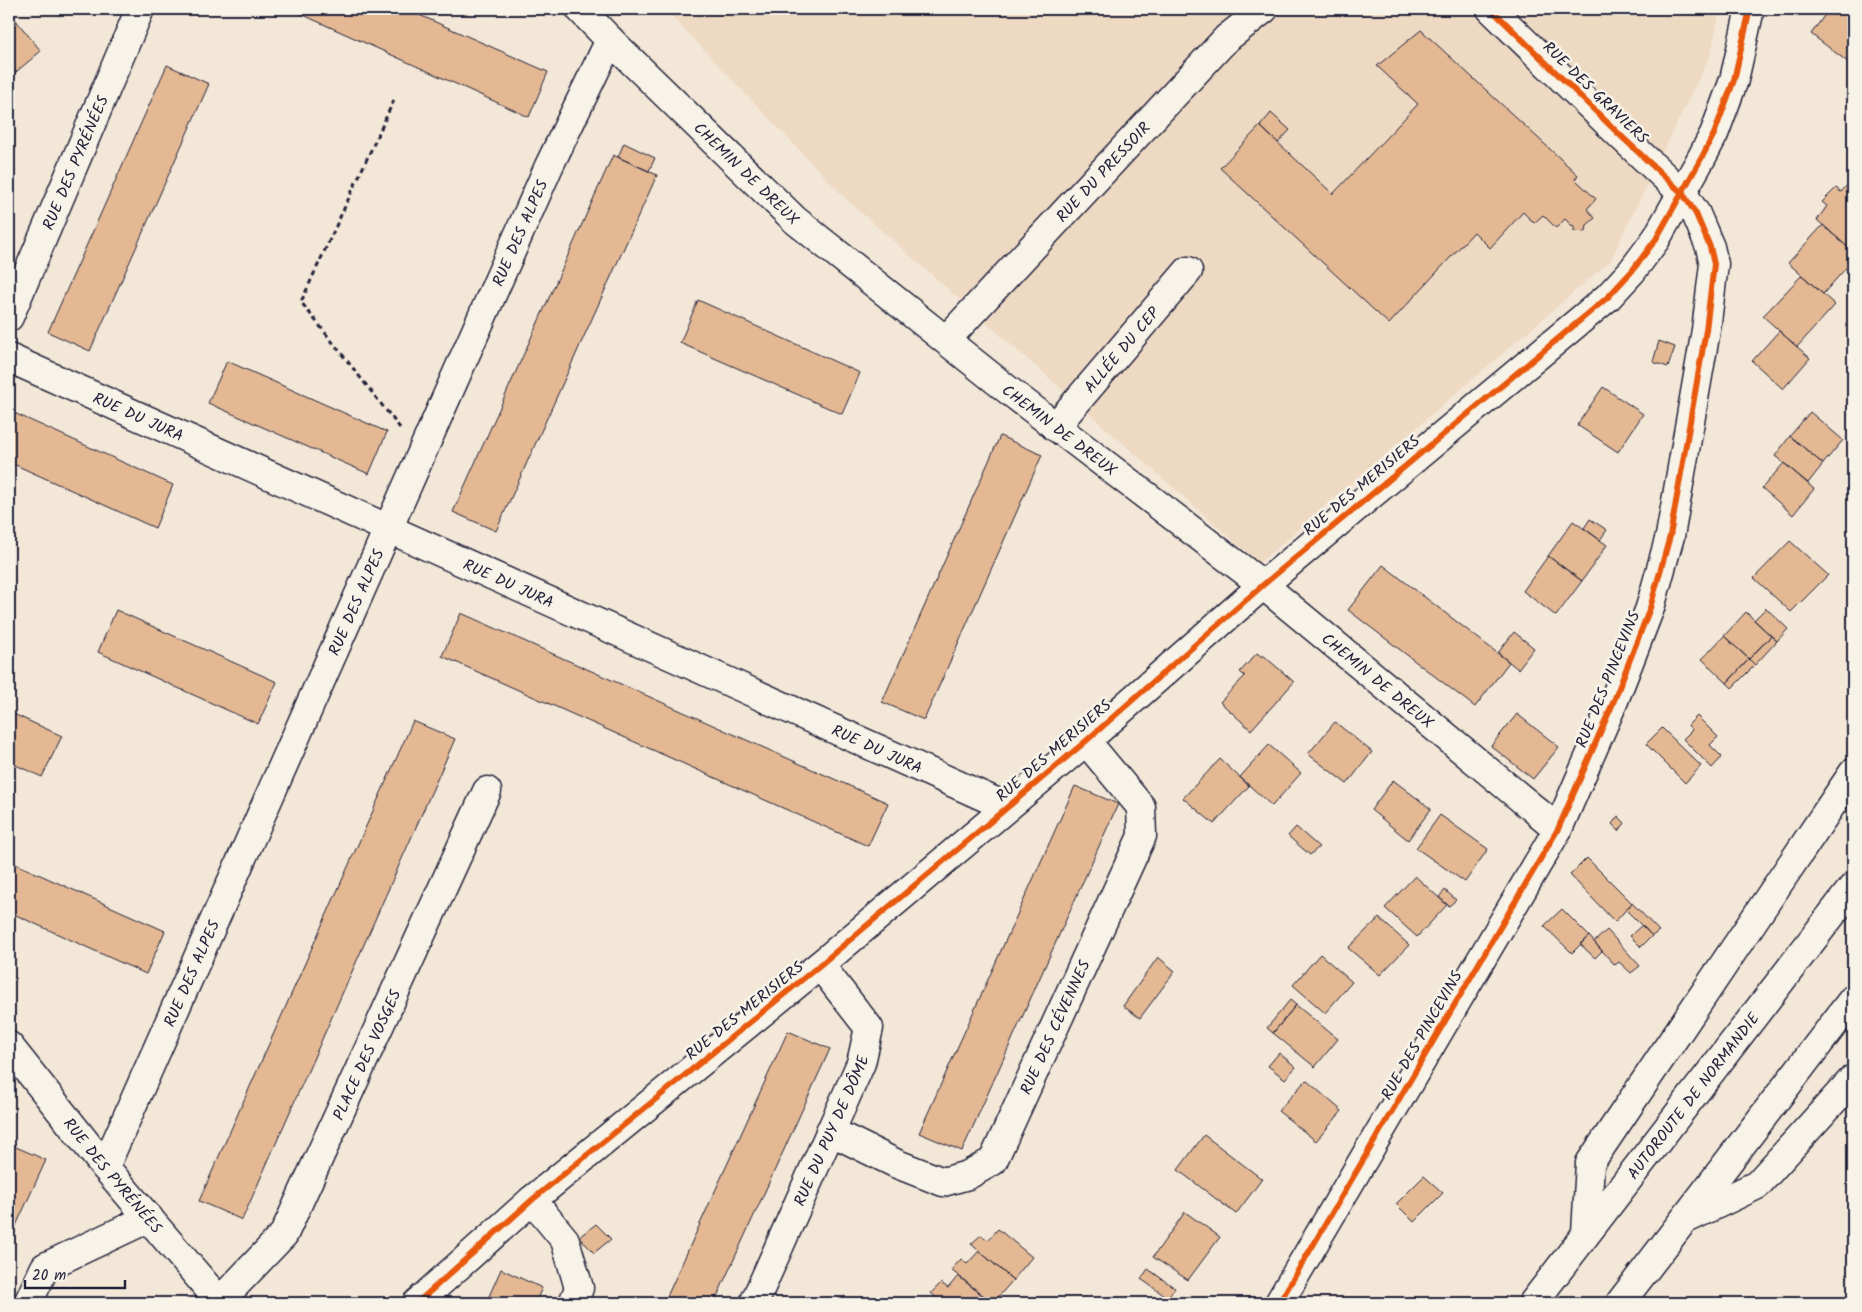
<svg xmlns="http://www.w3.org/2000/svg" width="1862" height="1312" viewBox="0 0 1862 1312" font-family="Kalam,sans-serif">
<style>
.built{fill:#eed9c3}
.building{fill:#e3b893;stroke:#22223b}
.lines{fill:none;stroke-linecap:round;stroke-linejoin:round}
.minor-casing{stroke:#22223b;stroke-width:31}
.highway-casing{stroke:#22223b;stroke-width:31}
.path{stroke:#22223b;stroke-width:3;stroke-dasharray:5 4;stroke-linecap:butt}
.minor{stroke:#f7f3e8;stroke-width:28}
.highway{stroke:#f7f3e8;stroke-width:28}
.cycleway-casing{stroke:#f7f3e8;stroke-width:9}
.cycleway{stroke:#e8590c;stroke-width:6}
.labels{text-anchor:middle;stroke-width:5;stroke-linejoin:round;paint-order:stroke}
.street-label{font-size:16px;fill:#22223b;stroke:#f7f3e8}
</style>
<rect width="100%" height="100%" fill="#f3e7d7"/>
<filter id="ink" filterUnits="userSpaceOnUse"><feTurbulence type="fractalNoise" baseFrequency=".02" numOctaves="2"/><feDisplacementMap in="SourceGraphic" scale="10" xChannelSelector="R" yChannelSelector="G"/><feConvolveMatrix kernelMatrix="1 2 1 2 8 2 1 2 1" color-interpolation-filters="sRGB"/></filter>
<g filter="url(#ink)">
<path class="built" d="M665,9H1720L1711,53L1610,261L1259,563L847,200Z"/>
<path class="building" d="M290,9H406L548,72L529,117Z
M1829,9H1845L1853,15V66L1811,34Z
M9,12L41,51L10,77L9,76Z
M1421,30L1578,175L1575,179L1596,199L1587,209L1595,218L1587,225L1586,232L1574,231V226L1571,225L1565,219L1556,228L1543,215L1534,223L1523,212L1490,248L1474,232L1389,324L1220,168L1260,126L1333,194L1418,104L1377,66Z
M167,65L209,84L90,351L48,332Z
M1271,113L1290,130L1278,143L1260,126Z
M624,143L655,158L649,171L618,157Z
M613,155L657,175L496,531L453,512Z
M1853,178V252L1817,220L1827,206L1822,202L1836,188L1841,192Z
M1823,225L1853,252V260L1823,294L1788,263Z
M1802,275L1835,305L1797,347L1763,316Z
M698,300L860,373L842,414L680,343Z
M1779,331L1810,358L1783,389L1752,361Z
M1659,341L1675,347L1668,367L1653,362Z
M227,361L387,432L369,474L208,403Z
M1603,387L1643,414L1618,452L1577,425Z
M12,412L173,485L155,528L9,462V420Z
M1810,412L1843,440L1823,464L1790,436Z
M1000,436L1042,455L924,720L882,702Z
M1790,436L1823,464L1808,483L1775,456Z
M1784,463L1814,489L1793,515L1762,488Z
M1590,519L1607,530L1600,540L1584,528Z
M1573,521L1607,545L1582,581L1548,556Z
M1790,541L1828,575L1791,612L1754,578Z
M1548,556L1582,581L1556,616L1523,591Z
M1383,565L1509,662L1475,707L1348,610Z
M1766,608L1788,629L1777,641L1754,620Z
M116,610L277,682L258,724L98,652Z
M1746,612L1771,636L1749,659L1724,636Z
M461,613L888,803L868,846L442,656Z
M1514,632L1534,648L1518,669L1498,653Z
M1724,636L1749,659L1727,683L1702,659Z
M1771,636L1777,641L1755,665L1749,659Z
M1257,653L1262,657L1263,655L1294,682L1251,730L1220,702L1245,676L1240,672Z
M1749,659L1755,665L1732,688L1727,683Z
M9,712L62,736L42,777L9,762Z
M1517,714L1559,747L1533,779L1491,746Z
M1697,716L1718,737L1710,745L1722,757L1712,768L1683,739L1692,730L1688,725Z
M413,721L455,739L242,1220L199,1201Z
M1335,722L1372,752L1347,784L1308,754Z
M1662,728L1701,766L1685,783L1646,744Z
M1269,745L1301,773L1272,806L1240,777Z
M1220,759L1249,786L1214,824L1183,798Z
M1393,780L1431,809L1408,840L1371,810Z
M1075,786L1118,804L962,1151L919,1133Z
M1440,815L1488,849L1465,882L1416,848Z
M1618,816L1625,823L1619,831L1612,824Z
M1296,827L1319,847L1310,855L1288,836Z
M1587,858L1632,903L1615,922L1570,875Z
M9,861L165,931L146,974L9,912Z
M1415,876L1447,905L1417,937L1385,908Z
M1445,890L1456,900L1449,906L1439,897Z
M1632,903L1659,931L1652,936L1626,910Z
M1562,909L1589,936L1572,953L1544,926Z
M1379,918L1409,945L1380,975L1348,948Z
M1642,925L1652,936L1641,947L1630,936Z
M1607,930L1640,966L1631,973L1619,962L1615,965L1594,942Z
M1589,936L1602,951L1595,958L1580,944Z
M1320,954L1352,982L1325,1013L1293,985Z
M1158,957L1175,971L1140,1018L1123,1006Z
M1290,1000L1296,1005L1273,1033L1267,1028Z
M1296,1005L1338,1039L1315,1067L1273,1033Z
M788,1031L830,1049L714,1303H664Z
M1279,1053L1296,1067L1285,1079L1268,1066Z
M1306,1080L1342,1111L1316,1141L1278,1111Z
M1204,1135L1262,1179L1236,1214L1178,1170Z
M9,1144L46,1160L9,1241Z
M1424,1176L1443,1193L1414,1222L1396,1204Z
M1185,1212L1220,1237L1188,1280L1153,1257Z
M596,1224L611,1239L594,1253L579,1237Z
M998,1229L1032,1257L1013,1280L971,1244L981,1235L988,1240Z
M979,1251L1013,1280L993,1303L951,1270L961,1259L967,1264Z
M501,1269L542,1288L535,1303H486Z
M1148,1269L1175,1288L1168,1298L1141,1279Z
M958,1276L992,1303H943L931,1293L941,1283L948,1288Z"/>
<g class="lines">
<defs>
<g id="minor">
<path id="s1" d="M580,9L610,40L795,220L1008,390L1263,585L1558,829"/>
<path id="s2" d="M9,317L140,9"/>
<path id="s3" d="M946,340L1227,38L1264,9"/>
<path id="s4" d="M9,358L1007,807"/>
<path id="s5" d="M1055,427L1188,271"/>
<path id="s6" d="M9,1046L105,1167L221,1303"/>
<path id="s7" d="M830,1131L897,1164L943,1182L968,1175L993,1161L1142,836L1141,807L1086,741"/>
<path id="s8" d="M105,1167L549,166L610,40"/>
<path d="M532,1200L565,1240L579,1288L573,1303"/>
<path id="s9" d="M220,1301L284,1234L487,791"/>
<path d="M28,1303L45,1267L149,1218"/>
<path d="M417,1303L532,1200L820,965L1086,741L1263,585L1608,297L1632,271L1656,239L1702,157L1714,134L1734,80L1750,9"/>
<path id="s10" d="M754,1303L861,1063L869,1028L820,965"/>
<path d="M1279,1303L1558,829L1613,703L1650,608L1670,536L1706,330L1714,264L1710,247L1696,214L1683,194L1621,136L1491,9"/>
</g>
<g id="highway">
<path d="M1686,1219L1757,1185L1853,1079"/>
<path d="M1586,1233L1590,1163L1853,773"/>
<path id="s11" d="M1533,1303L1853,887"/>
<path d="M1620,1303L1853,999"/>
</g>
</defs>
<use href="#minor" class="minor-casing"/>
<use href="#highway" class="highway-casing"/>
<path class="path" d="M394,100L301,302L400,428"/>
<use href="#minor" class="minor"/>
<use href="#highway" class="highway"/>
<defs>
<path id="cycleway" d="M417,1303L532,1200L820,965L1086,741L1263,585L1608,297L1632,271L1656,239L1702,157L1714,134L1734,80L1750,9
M1279,1303L1558,829L1613,703L1650,608L1670,536L1706,330L1714,264L1710,247L1696,214L1683,194L1621,136L1491,9"/>
</defs>
<use href="#cycleway" class="cycleway-casing"/>
<use href="#cycleway" class="cycleway"/>
</g>
</g>
<g class="labels">
<g class="street-label">
<text transform="translate(1596 92) rotate(44)" y="6">RUE DES GRAVIERS</text>
<text dy="6" stroke="none"><textPath href="#s2" startOffset="168">RUE DES PYRÉNÉES</textPath></text>
<text dy="6" stroke="none"><textPath href="#s3" startOffset="230">RUE DU PRESSOIR</textPath></text>
<text dy="6" stroke="none"><textPath href="#s1" startOffset="234">CHEMIN DE DREUX</textPath></text>
<text dy="6" stroke="none"><textPath href="#s8" startOffset="1022">RUE DES ALPES</textPath></text>
<text dy="6" stroke="none"><textPath href="#s5" startOffset="102">ALLÉE DU CEP</textPath></text>
<text dy="6" stroke="none"><textPath href="#s4" startOffset="142">RUE DU JURA</textPath></text>
<text dy="6" stroke="none"><textPath href="#s1" startOffset="639">CHEMIN DE DREUX</textPath></text>
<text transform="translate(1361 485) rotate(-40)" y="6">RUE DES MERISIERS</text>
<text dy="6" stroke="none"><textPath href="#s4" startOffset="548">RUE DU JURA</textPath></text>
<text dy="6" stroke="none"><textPath href="#s8" startOffset="618">RUE DES ALPES</textPath></text>
<text transform="translate(1607 679) rotate(-68)" y="6">RUE DES PINCEVINS</text>
<text dy="6" stroke="none"><textPath href="#s1" startOffset="1044">CHEMIN DE DREUX</textPath></text>
<text dy="6" stroke="none"><textPath href="#s4" startOffset="952">RUE DU JURA</textPath></text>
<text transform="translate(1053 750) rotate(-41)" y="6">RUE DES MERISIERS</text>
<text dy="6" stroke="none"><textPath href="#s8" startOffset="212">RUE DES ALPES</textPath></text>
<text transform="translate(744 1010) rotate(-39)" y="6">RUE DES MERISIERS</text>
<text dy="6" stroke="none"><textPath href="#s7" startOffset="326">RUE DES CÉVENNES</textPath></text>
<text transform="translate(1421 1035) rotate(-60)" y="6">RUE DES PINCEVINS</text>
<text dy="6" stroke="none"><textPath href="#s9" startOffset="290">PLACE DES VOSGES</textPath></text>
<text dy="6" stroke="none"><textPath href="#s11" startOffset="262">AUTOROUTE DE NORMANDIE</textPath></text>
<text dy="6" stroke="none"><textPath href="#s10" startOffset="189">RUE DU PUY DE DÔME</textPath></text>
<text dy="6" stroke="none"><textPath href="#s6" startOffset="166">RUE DES PYRÉNÉES</textPath></text>
</g>
</g>
<rect width="1862" height="1312" fill="none" stroke="#f7f3e8" stroke-width="30"/>
<rect x="15" y="15" width="1832" height="1282" fill="none" stroke="#22223b" stroke-width="2" filter="url(#ink)"/>
<path d="M25 1280v8h100v-8" fill="none" stroke="#22223b" stroke-width="2.5"/>
<text x="32" y="1280" font-size="15" fill="#22223b" stroke="#f7f3e8" stroke-width="4" paint-order="stroke">20 m</text>
</svg>
